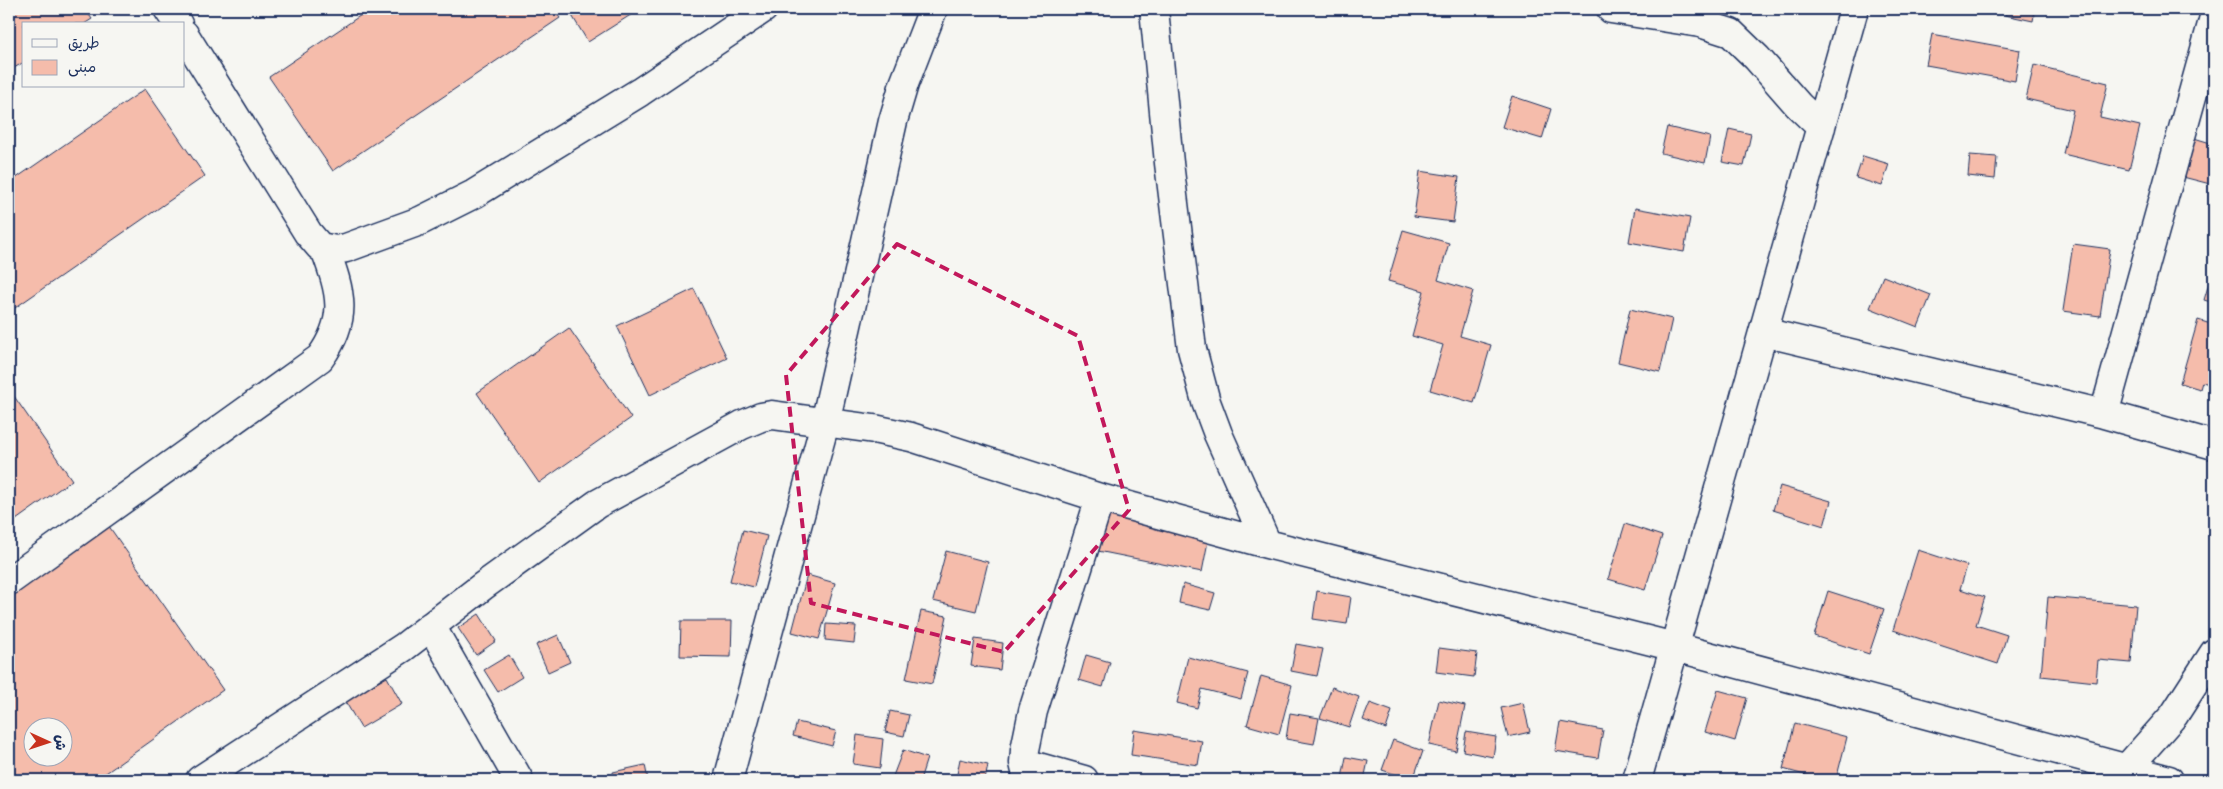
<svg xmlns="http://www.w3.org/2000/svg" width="2223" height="789" viewBox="0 0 2223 789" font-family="'Playpen Sans','Playpen Sans Arabic',sans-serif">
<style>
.building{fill:#f5bcab;stroke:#1b2f5e;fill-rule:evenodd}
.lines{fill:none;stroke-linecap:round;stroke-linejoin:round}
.minor-casing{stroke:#1b2f5e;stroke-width:31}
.minor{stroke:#f6f6f2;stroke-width:28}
.marked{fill:none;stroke:#c2185b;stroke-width:4;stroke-dasharray:10 6;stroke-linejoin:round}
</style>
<rect width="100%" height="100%" fill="#f6f6f2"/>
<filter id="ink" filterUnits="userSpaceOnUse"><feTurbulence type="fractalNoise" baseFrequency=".02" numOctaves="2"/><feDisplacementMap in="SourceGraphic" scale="10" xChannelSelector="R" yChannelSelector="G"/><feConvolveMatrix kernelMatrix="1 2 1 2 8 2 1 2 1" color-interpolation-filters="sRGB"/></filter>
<g filter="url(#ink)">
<path class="building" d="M9,9H85L92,19L84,24H24V62L9,71Z
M370,9H553L560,18L333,171L269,77Z
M568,9H640L588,42Z
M1978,9H2000L1999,14Z
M2006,9H2035L2033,21L2005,15Z
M1932,34L2020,50L2015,81L1926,65Z
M2034,65L2108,83L2100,117L2140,126L2129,170L2063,154L2073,110L2026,99Z
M145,89L205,176L9,312V183Z
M1512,96L1551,109L1542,139L1502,127Z
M1667,127L1710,137L1705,163L1661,153Z
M1729,129L1751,134L1744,166L1722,162Z
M2194,138L2214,144V185L2183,177Z
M1970,155L1997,157L1995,179L1968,176Z
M1863,156L1889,164L1882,186L1856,178Z
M1420,171L1459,177L1453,222L1414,217Z
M1635,208L1690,218L1684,252L1629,242Z
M1403,230L1449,243L1438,280L1473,291L1460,336L1491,345L1474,403L1430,390L1443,345L1412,336L1424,291L1388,281Z
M2073,244L2110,249L2100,316L2063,311Z
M1883,276L1931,295L1918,327L1870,308Z
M2209,283L2214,284V303L2204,300Z
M694,289L727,358L650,395L617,326Z
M1630,309L1672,319L1660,372L1618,362Z
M2198,320L2214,325V385L2202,382L2200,389L2180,383Z
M569,328L631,418L539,483L477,393Z
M9,389L72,480L9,525Z
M1780,486L1831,501L1824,526L1773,510Z
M1107,505L1211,526L1202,572L1098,551Z
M106,522L223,690L96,780H9V591ZM32,726H62V756H32Z
M1625,524L1662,536L1645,590L1608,579Z
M743,530L767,536L754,587L730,581Z
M1918,550L1967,566L1960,589L1985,597L1976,625L2007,635L1998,664L1893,630Z
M946,551L988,562L976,611L933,601Z
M807,575L835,583L819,639L792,632Z
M1183,584L1215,593L1210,610L1179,603Z
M1317,591L1351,597L1347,624L1313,619Z
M1828,591L1884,609L1869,654L1814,636Z
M2048,597L2136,605L2131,663L2098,660L2096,682L2041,676Z
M921,611L947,616L932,684L906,679Z
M479,614L496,641L476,655L458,628Z
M681,621H732L731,657L680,656Z
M826,624L856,626L854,643L825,640Z
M558,635L570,662L548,672L536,645Z
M975,639L1003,643L1000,670L971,666Z
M1296,644L1323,649L1317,676L1291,671Z
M1439,648L1477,653L1474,677L1436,672Z
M509,655L522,677L498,692L484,670Z
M1086,655L1110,662L1103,687L1079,680Z
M1188,657L1248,673L1241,699L1202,689L1197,708L1177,703Z
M1261,676L1292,685L1279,734L1247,725Z
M387,677L402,704L361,728L345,701Z
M1332,687L1359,697L1349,727L1320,718Z
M1718,690L1747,698L1735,741L1705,732Z
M1439,700L1465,706L1456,751L1429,745Z
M1370,703L1392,711L1386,729L1363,720Z
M1523,703L1530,732L1508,737L1501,708Z
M890,711L909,715L904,736L885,732Z
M1290,713L1319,718L1314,744L1286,739Z
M797,722L836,731L832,746L793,736Z
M1560,722L1603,730L1598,758L1555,751Z
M1795,723L1847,737L1836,780H1811L1812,777L1783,769Z
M1134,730L1202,741L1198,765L1131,755Z
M1466,732L1496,737L1493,757L1463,751Z
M857,735L883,739L880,768L853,764Z
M1393,740L1423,751L1413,780L1382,770Z
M903,750L927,758L920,780H905L893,776Z
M1346,757L1368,761L1364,780L1342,778Z
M960,759L988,765L985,780L957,774Z
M645,765L648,780H614L613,772Z
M1772,776L1793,780H1771Z
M1456,777V780H1423V779Z"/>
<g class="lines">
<defs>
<path id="minor" d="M168,9L178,24
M1154,9L1169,163L1192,349L1206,402L1218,434L1267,544
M1611,9L1700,23L1731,33L1757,58L1799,106L1821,127
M184,34L308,233L320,247L336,250L346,248L420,221L474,194L640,92L763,9
M1763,332L2104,414L2214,445
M2104,414L2214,17
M9,581L320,358C349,318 341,293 325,249
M431,626L519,780
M1024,763L1084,780
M2127,768L2174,715L2214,653
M200,780L404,647L483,586L597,504L742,425L761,417L772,415L874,429L911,437L1100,498L1267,544L1675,647L2169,780
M728,780L825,423L893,121L904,84L933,9
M1028,780L1024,763L1025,750L1033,711L1100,498
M1637,780L1854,9"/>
</defs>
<use href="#minor" class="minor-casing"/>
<use href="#minor" class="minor"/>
</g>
</g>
<path class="marked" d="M897,244L1078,336L1129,510L1004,652L811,603L786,375Z"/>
<rect width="2223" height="789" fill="none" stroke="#f6f6f2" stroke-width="30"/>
<rect x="15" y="15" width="2193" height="759" fill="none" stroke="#1b2f5e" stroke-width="2" filter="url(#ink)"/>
<rect x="22" y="22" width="162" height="65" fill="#f6f6f2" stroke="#9ea6b7"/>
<rect x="32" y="39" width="25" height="8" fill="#f6f6f2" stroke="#9ea6b7"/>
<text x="68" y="48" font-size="15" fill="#1b2f5e">طريق</text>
<rect x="32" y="60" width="25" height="15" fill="#f5bcab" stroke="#9ea6b7"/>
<text x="68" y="72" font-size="15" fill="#1b2f5e">مبنى</text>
<g transform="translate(48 742) rotate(93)"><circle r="24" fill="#f6f6f2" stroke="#9ea6b7"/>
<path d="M0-4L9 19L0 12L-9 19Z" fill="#c8321e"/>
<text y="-8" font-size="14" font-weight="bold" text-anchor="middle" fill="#1b2f5e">ش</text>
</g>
</svg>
